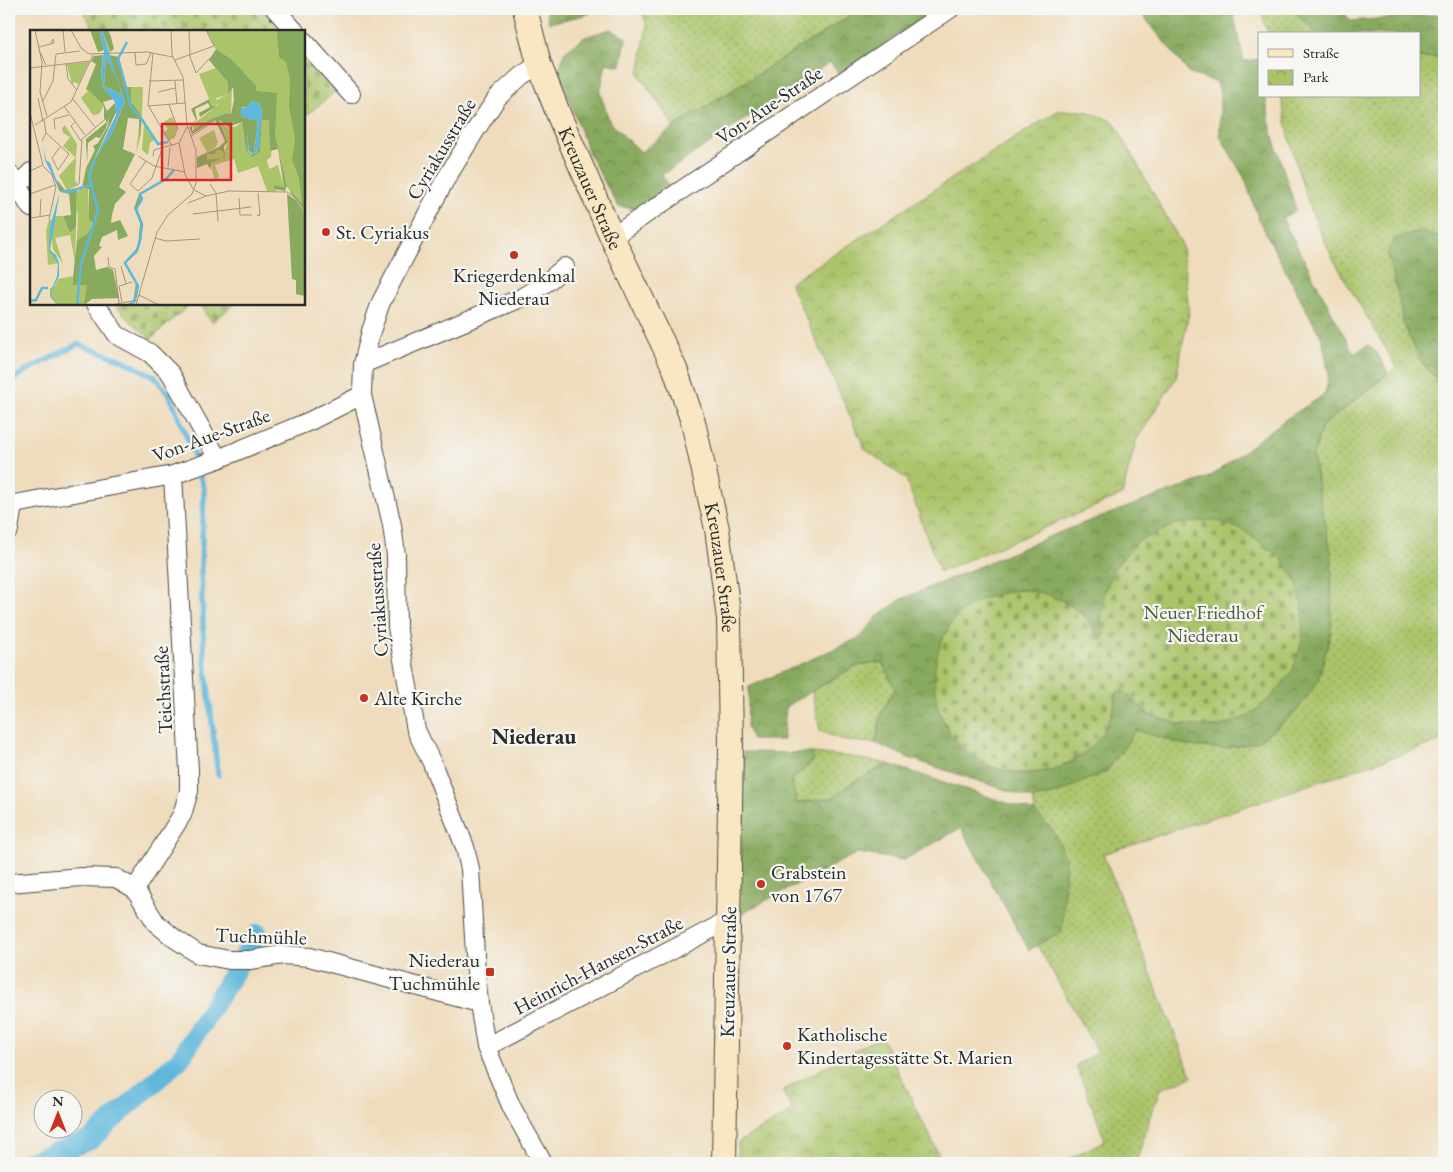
<svg xmlns="http://www.w3.org/2000/svg" width="1453" height="1172" viewBox="0 0 1453 1172" font-family="'EB Garamond',serif">
<style>
.grass{fill:url(#grass-dots);stroke:#6b784a}
.forest{fill:url(#forest-crowns);stroke:#5a6a44;fill-rule:evenodd}
.cemetery{fill:url(#cemetery-stones);stroke:#6b784a}
.park{fill:url(#park-crowns);stroke:#6b784a}
.lines{fill:none;stroke-linecap:round;stroke-linejoin:round}
.stream{stroke:#5eb7dc;stroke-width:5.5}
.canal{stroke:#5eb7dc;stroke-width:20}
.street-casing{stroke:#484641;stroke-width:20}
.secondary-casing{stroke:#484641;stroke-width:26}
.street{stroke:#fff;stroke-width:18}
.secondary{stroke:#f9e7c3;stroke-width:24}
.poi-dot{fill:#c8321e;stroke:#f6f6f2;stroke-width:2}
.labels{text-anchor:middle;stroke-width:4.5;stroke-linejoin:round;paint-order:stroke}
.street-label{font-size:20px;fill:#2b2b2b;stroke:#f6f6f2}
.poi-label{font-size:20px;fill:#2b2b2b;stroke:#f6f6f2;text-anchor:start}
.park-label{font-size:20px;fill:#51593e;stroke:#f6f6f2}
.quarter-label{font-size:22px;font-weight:bold;fill:#2b2b2b;stroke:#f6f6f2}
.inset-river{fill:none;stroke:#5eb7dc;stroke-width:2.5}
.inset-road{fill:none;stroke:#a19582;stroke-width:1}
.view{fill:#d62828;fill-opacity:0.15;stroke:#d62828;stroke-width:2.5}
.inset-edge{fill:none;stroke:#2b2b2b;stroke-width:2.5}
</style>
<defs>
<pattern id="grass-dots" width="8" height="8" patternUnits="userSpaceOnUse" patternTransform="scale(1.25)"><rect width="8" height="8" fill="#abc46a"/><path d="M2 2h.1M6 6h.1" fill="none" stroke="#8b9f57" stroke-width="1.8" stroke-linecap="round"/></pattern>
<pattern id="forest-crowns" width="20" height="18" patternUnits="userSpaceOnUse" patternTransform="scale(1.25)"><rect width="20" height="18" fill="#88aa5e"/><path d="M2 6a3 3 0 1 1 6 0M12 15a3 3 0 1 1 6 0" fill="none" stroke="#6f8b4e"/></pattern>
<pattern id="cemetery-stones" width="16" height="16" patternUnits="userSpaceOnUse" patternTransform="scale(1.25)"><rect width="16" height="16" fill="#abc46a"/><path d="M2 7V4a2 2 0 0 1 4 0v3zM10 15v-3a2 2 0 0 1 4 0v3z" fill="#8b9f57"/></pattern>
<pattern id="park-crowns" width="20" height="18" patternUnits="userSpaceOnUse" patternTransform="scale(1.25)"><rect width="20" height="18" fill="#abc46a"/><path d="M2 6a3 3 0 1 1 6 0M12 15a3 3 0 1 1 6 0" fill="none" stroke="#8b9f57"/></pattern>
</defs>
<rect width="100%" height="100%" fill="#f6f6f2"/>
<filter id="ink" filterUnits="userSpaceOnUse"><feTurbulence type="fractalNoise" baseFrequency=".02" numOctaves="2"/><feDisplacementMap in="SourceGraphic" scale="10" xChannelSelector="R" yChannelSelector="G"/><feConvolveMatrix kernelMatrix="1 2 1 2 8 2 1 2 1" color-interpolation-filters="sRGB"/></filter>
<filter id="wash" filterUnits="userSpaceOnUse"><feTurbulence type="fractalNoise" baseFrequency=".0096" numOctaves="4" result="noise"/><feDisplacementMap in="SourceGraphic" scale="20" xChannelSelector="R" yChannelSelector="G"/><feGaussianBlur stdDeviation="1.12" result="paint"/><feColorMatrix in="noise" values="0 0 0 0 0 0 0 0 0 0 0 0 0 0 0 0 0 1.4 0 .05"/><feComposite in="paint" operator="in"/></filter>
<g filter="url(#wash)">
<rect width="100%" height="100%" fill="#efdcbc"/>
<path class="grass" d="M641,9H861L674,127L639,74L647,25Z
M1260,9H1293L1317,34H1268Z
M1444,57V740L1103,854L1192,1077L1160,1089L1136,1162L1134,1163H1062L1105,1140L1076,1065L1098,1053L1037,945L1062,931L1053,830L1035,812L1033,799L1058,793L1107,771L1136,730L1189,746L1321,506L1313,456L1322,426L1396,368C1374,325 1346,286 1325,242C1303,196 1290,146 1281,96H1419V58Z
M882,662L895,689L881,713L876,743L845,741L820,731L812,691L856,666Z
M812,753L852,757L888,764L853,782L832,798L797,803L791,780L814,760Z"/>
<path class="forest" d="M546,9H590L589,14L549,23Z
M861,9H937L839,74L830,62L662,175L671,189L636,209L618,206L589,154L559,71L565,51L585,37L611,29L626,38L621,66L606,63L600,93L610,123L641,152L674,127Z
M1138,9H1232L1244,61L1259,59V96H1265L1272,133L1296,210L1282,218L1354,354L1368,345L1378,354L1388,373L1322,426L1313,456L1321,506L1332,556L1331,632L1318,681L1296,712L1257,742L1223,749L1189,746L1136,730L1107,771L1058,793L1033,799L909,758L876,743L881,713L895,689L882,662L856,666L786,706L783,740H752L747,726L749,687L861,637L879,615L902,599L1065,530L1210,477L1286,419L1325,394L1329,374L1322,339L1273,247L1258,218L1245,179L1220,136V93L1216,82L1190,74ZM1017,589C1061,597 1076,601 1101,641L1105,637L1101,616L1150,715L1123,690L1118,691L1112,715L1096,742L1073,762L1046,771L1021,774L989,767Z
M1293,9H1341L1351,21L1444,14V57L1419,58V34H1317Z
M1419,231L1440,237L1444,245V406L1436,378L1422,363L1403,323L1398,294L1387,253L1394,239Z
M743,752L812,753L814,760L791,780L797,803L832,798L853,782L888,764L1035,812L1053,830L1066,858L1062,931L1029,950L961,828L904,860L857,853L740,914Z"/>
<path class="cemetery" d="M82,9H262L282,31H95Z
M304,55L337,90L304,117Z
M115,304H190L151,339L126,317Z
M198,304H235L212,322Z
M1215,520L1243,530L1280,557L1295,578L1303,607L1302,640L1293,670L1273,695L1249,716L1218,727L1183,725L1150,715L1123,690L1118,691C1113,709 1108,729 1095,743C1057,784 990,783 955,739C930,710 928,661 948,629C950,625 953,620 956,616C973,602 986,597 1007,592C1033,585 1072,600 1089,622C1093,627 1097,635 1101,641L1104,637L1101,616L1103,599L1113,570L1137,542L1176,524Z"/>
<path class="park" d="M1057,111H1086L1114,122L1182,245L1189,312L1176,378L1136,441L1122,495L940,572L906,479L865,449L790,283Z
M881,1036L943,1163H737L738,1142L793,1111L782,1091Z"/>
<g class="lines">
<path class="stream" d="M9,383L24,372L78,344L122,360L154,376L170,396L193,452L204,489L201,567L204,653L218,775"/>
<path class="canal" d="M26,1163L90,1140L180,1059L258,934"/>
</g>
</g>
<g filter="url(#ink)">
<g class="lines">
<defs>
<path id="street" d="M275,9L295,31
M304,41L351,94
M539,64L521,76L497,98L477,128L444,182L381,302L371,331L363,364L362,395L392,525L396,555L397,627L416,730L432,763L465,847L470,869L476,972L479,1003L486,1047L512,1108L543,1163
M9,173L31,208
M9,195L31,172
M612,237L950,9
M96,304L117,335L150,353L171,374L218,459
M363,364L521,298L547,282L565,267
M9,505L173,475L218,459L310,421L362,395
M9,530L13,505
M9,883L81,877L116,878L135,889L156,923L174,938L198,954L229,960H250L283,955L309,957L479,1003
M135,889L182,815L189,791V771L173,475
M486,1047L729,920"/>
<g id="secondary">
<path id="s1" d="M525,9L539,64L560,118L612,237L675,369L693,422L717,529L729,619L731,745L724,1163"/>
</g>
</defs>
<use href="#street" class="street-casing"/>
<use href="#secondary" class="secondary-casing"/>
<use href="#street" class="street"/>
<use href="#secondary" class="secondary"/>
</g>
</g>
<g class="poi-dot">
<circle cx="326" cy="232" r="5"/>
<circle cx="514" cy="255" r="5"/>
<circle cx="364" cy="698" r="5"/>
<circle cx="761" cy="884" r="5"/>
<rect x="485" y="967" width="10" height="10" rx="2.5"/>
<circle cx="787" cy="1046" r="5"/>
</g>
<g class="labels">
<g class="street-label">
<text transform="translate(769 105) rotate(-34)" y="7">Von-Aue-Straße</text>
<text transform="translate(441 149) rotate(-59)" y="7">Cyriakusstraße</text>
<text dy="7" stroke="none"><textPath href="#s1" startOffset="191">Kreuzauer Straße</textPath></text>
<text transform="translate(211 435) rotate(-20)" y="7">Von-Aue-Straße</text>
<text dy="7" stroke="none"><textPath href="#s1" startOffset="595">Kreuzauer Straße</textPath></text>
<text transform="translate(377 600) rotate(-94)" y="7">Cyriakusstraße</text>
<text transform="translate(163 690) rotate(-93)" y="7">Teichstraße</text>
<text transform="translate(261 936) rotate(2)" y="7">Tuchmühle</text>
<text transform="translate(598 965) rotate(-28)" y="7">Heinrich-Hansen-Straße</text>
<text transform="translate(728 972) rotate(-89)" y="7">Kreuzauer Straße</text>
</g>
<g class="poi-label">
<text x="336" y="239">St. Cyriakus</text>
<text x="514" y="282" text-anchor="middle">Kriegerdenkmal<tspan x="514" dy="23">Niederau</tspan></text>
<text x="374" y="705">Alte Kirche</text>
<text x="771" y="879">Grabstein<tspan x="771" dy="23">von 1767</tspan></text>
<text x="480" y="967" text-anchor="end">Niederau<tspan x="480" dy="23">Tuchmühle</tspan></text>
<text x="797" y="1041">Katholische<tspan x="797" dy="23">Kindertagesstätte St. Marien</tspan></text>
</g>
<g class="park-label">
<text x="1203" y="619">Neuer Friedhof<tspan x="1203" dy="23">Niederau</tspan></text>
</g>
<g class="quarter-label">
<text x="534" y="744">Niederau</text>
</g>
</g>
<g transform="translate(30 30)">
<rect width="275" height="275" fill="#efdcbc"/>
<path d="M101,57H113L111,104L106,124L110,88L101,72ZM202,57L201,84L197,83L183,88L164,100L162,95L188,75L187,70L199,65ZM232,90H239L242,105L241,127L237,130L239,139L248,135L254,157L244,156L247,161H237L228,136L208,143L204,129L185,135L189,146L185,151L179,152L184,149L181,133L195,121L198,112L191,93L196,97H205L212,92L216,120L224,126L230,119ZM114,95L126,108L120,113L118,125L112,120ZM46,127L45,151L49,155L37,160L29,146ZM48,184H59V190L64,193L57,204L47,210ZM25,186H33L40,203L46,197L45,232L40,205L25,208L33,234L23,219L21,201ZM19,189L22,190L20,219L29,233L18,235L16,201Z" fill="#abc46a"/>
<path d="M60,0H69L74,20L68,22ZM72,0H78L81,7L84,19L80,22ZM177,0H275V181L260,162L261,157H256L255,161L244,159V155L254,157L248,119L240,121L239,90H232L230,122L222,127L216,120L212,92L198,97L189,90L198,112L194,116L195,127L181,133V140L177,134L167,138V127L189,117L195,111L185,90L162,104L159,97L162,96V101L183,88L197,83L201,84L204,70L203,57L198,65L188,69L198,64V53L179,30L186,19ZM222,71L229,73L232,82L227,122L221,125L217,119V104L219,121L224,123L228,91L211,86L212,77H217ZM73,25L71,46L74,59L84,69L73,72L77,81L85,73L86,82L64,130L82,103L95,72L79,25L89,27L97,57H101V72L112,87L109,106V89L98,88L93,119L105,124L89,157L96,162L85,174L82,185L81,193L90,190L98,206L88,210L87,200L72,207L69,216L72,217L64,226L66,240L77,237L83,240L89,268L62,269L54,275H40L47,210L57,204L64,193L59,190V159L52,158L56,138L65,120L63,116L68,113L78,96L79,88L76,98L70,108L66,107L58,113L57,134L56,109L77,92L74,88V76L56,59L66,34L61,31L64,26ZM76,27L87,48L92,65L74,56ZM179,69L182,76L188,75L170,87L169,83L180,77L178,73L165,79L167,90L158,95L166,90L161,79ZM26,149L35,160L47,158L46,197L40,203L33,186L41,185L39,164L29,161ZM109,164L113,168L107,179L113,194L111,211L107,223L95,233L109,256L107,268H104L106,252L94,233L108,217L110,193L104,178ZM257,164L266,170L275,184V266L266,264V250L262,249Z" fill="#88aa5e" fill-rule="evenodd"/>
<path d="M142,87L148,99L145,107L139,111L133,103L138,99L134,92ZM188,119L194,122L193,128L177,130V124H184Z" fill="#abc46a"/>
<path d="M176,0H247L249,27L256,32L260,49L259,77L265,108L262,130L269,148L272,174L257,157L245,106L247,63L226,61V56L202,30L187,20ZM59,32L49,54L44,52L42,55L37,34ZM35,95L47,114L46,127H45L33,116L40,107L33,103L32,98ZM184,100L188,112L185,118L177,122L169,108ZM43,246L42,255H57L54,275H27L20,267V258L25,256L28,249Z" fill="#abc46a"/>
<path d="M186,38L198,52V64L186,68L188,74L182,76L169,44ZM59,60L74,76L69,84L63,85L51,68ZM50,159H58L59,184H48L46,180L47,162Z" fill="#abc46a"/>
<path d="M69,0H72L95,72L82,103L64,131L86,85L85,72L74,59L71,46L74,20ZM76,27L87,48L92,65L74,56ZM222,71L229,73L232,82L229,119L223,125L217,119V104L219,121L224,123L228,91L211,86V78L217,77ZM14,117L16,130L20,133L30,160L20,220L26,225L29,233V246L21,263L28,275L20,264L27,246L28,234L19,220L20,197L30,161L15,130Z" fill="#5eb7dc" fill-rule="evenodd"/>
<path class="inset-river" d="M97,12L88,29L101,77L111,88M111,88L128,114L138,112M31,161L38,162L60,155M0,271L6,270L12,258H18M47,275L51,234L68,181L59,146L65,129M98,275L104,272L108,256L95,233L107,220L110,210L112,194L106,179L112,169L110,164L136,149L144,140"/>
<path class="inset-road" d="M5,0L12,32L10,62L17,86M33,0L35,22M41,0L51,18L59,24L117,22L143,27M159,0L160,27L166,43L180,28M9,17L24,13L23,9L21,13M9,20L16,35M105,23L106,35L116,34L121,23M123,23L118,75L142,116M145,30L184,16L176,0M36,33L38,49L47,60M0,38L60,31M119,51L153,50M145,51L147,74M128,62L145,58M8,68L13,91M43,69L65,97M13,71L23,51L26,24L50,21M139,75L148,99M34,76L55,105M118,76L155,73M0,83L13,135L0,141M45,92L41,96L51,111M5,95L41,72L63,25M157,97L149,113L155,144L163,159M25,99L24,89L39,85M16,103L39,124L28,140L22,128L30,117M161,106L196,84L203,87L210,83M12,111L16,103L14,90M108,126L124,136L155,142M123,126L124,120L149,113M116,131L100,154L108,161L122,148L132,119M13,136L22,145L26,157L19,189M138,137L140,117M49,154L52,109L78,87M180,154L186,163L188,191M164,160L176,166L199,161L257,162L267,169L275,183M228,163L230,185L227,186L230,184M0,164L25,155M209,168L210,185H222M158,173L176,166M0,184L1,188L20,185M163,184L221,177M10,186L11,169M125,208L136,211L170,209M78,227L79,237L85,239L89,273M91,236L96,254M109,265L129,275M92,272L89,256L102,252M82,275L107,270M106,275L127,202L138,185L162,164L166,153V120L157,95L153,47L142,25L141,0"/>
<path class="view" d="M132,94H201V150H132Z"/>
<rect width="275" height="275" class="inset-edge"/>
</g>
<rect width="1453" height="1172" fill="none" stroke="#f6f6f2" stroke-width="30"/>
<rect x="1258" y="32" width="162" height="65" fill="#f6f6f2" stroke="#a5a5a2"/>
<rect x="1268" y="49" width="25" height="8" fill="#f9e7c3" stroke="#a5a5a2"/>
<text x="1303" y="58" font-size="15" fill="#2b2b2b">Straße</text>
<rect x="1268" y="70" width="25" height="15" fill="url(#park-crowns)" stroke="#a5a5a2"/>
<text x="1303" y="82" font-size="15" fill="#2b2b2b">Park</text>
<g transform="translate(58 1114)"><circle r="24" fill="#f6f6f2" stroke="#a5a5a2"/>
<path d="M0-4L9 19L0 12L-9 19Z" fill="#c8321e"/>
<text y="-8" font-size="14" font-weight="bold" text-anchor="middle" fill="#2b2b2b">N</text>
</g>
</svg>
